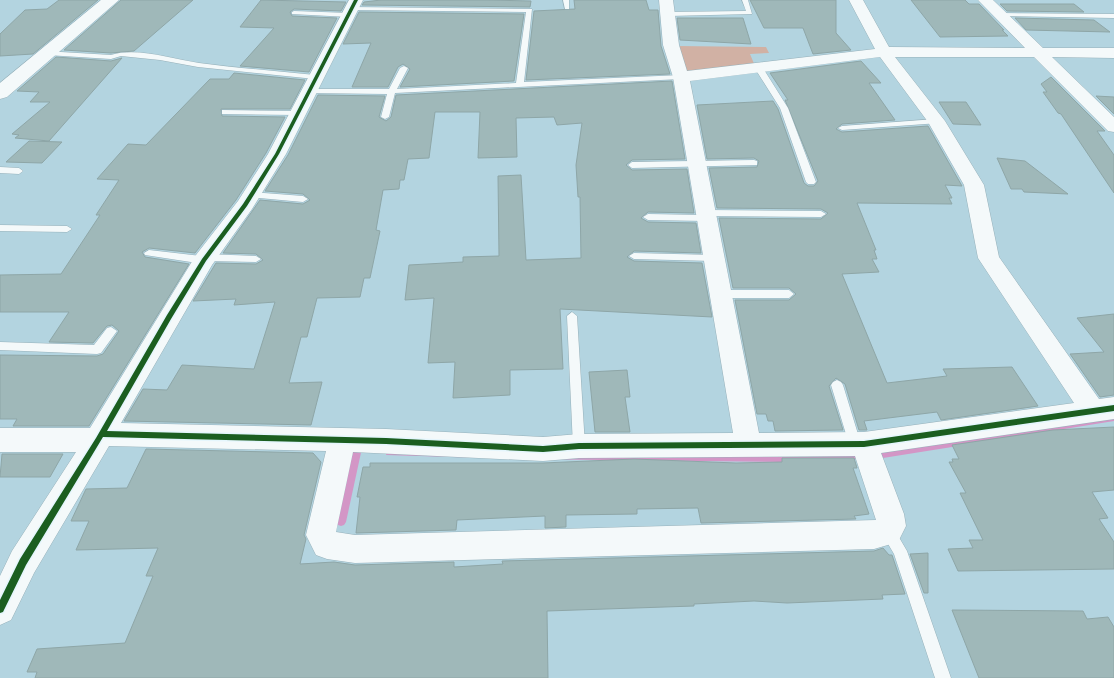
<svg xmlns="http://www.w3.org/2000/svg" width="1114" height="678" viewBox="0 0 1114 678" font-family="'Golos Text',sans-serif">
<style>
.green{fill:#d1b1a4}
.water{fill:#d396c6}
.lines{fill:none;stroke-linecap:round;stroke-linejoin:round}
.stream{fill:#d396c6;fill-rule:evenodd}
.building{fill:#9fb8b9;stroke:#8ea6a7}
.service-casing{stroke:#97b1ba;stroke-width:1}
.minor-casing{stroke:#97b1ba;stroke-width:1}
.secondary-casing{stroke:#97b1ba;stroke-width:1}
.service{fill:#f4f9fa;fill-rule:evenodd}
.minor{fill:#f4f9fa;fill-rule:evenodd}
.secondary{fill:#f4f9fa;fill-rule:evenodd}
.cycleway-casing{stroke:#e5f6fd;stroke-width:3}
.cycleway{fill:#1b5e20;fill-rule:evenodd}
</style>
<rect width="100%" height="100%" fill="#b3d4e0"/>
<path class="green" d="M676,46L766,47L769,53L750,54L755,66L684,74Z"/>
<path class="water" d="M1114,413V421L883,458L780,462L515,459L386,455L389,444L611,452Z"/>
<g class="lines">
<path class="stream" d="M358,444L361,445L362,448L346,522L344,525L341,526L338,525L336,522L354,448L355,445Z"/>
</g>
<path class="building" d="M59,0H98L33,54L0,56V34L25,10L47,9Z
M121,0H193L134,51L111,53L64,50Z
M261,0L346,2L341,11L294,9L290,12L292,16L337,18L309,72L240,66L274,28L240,27Z
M381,0H488L531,1L530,7L362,5L364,2Z
M574,0H646L649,10H658L661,46L670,74L526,80L534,11L575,9Z
M750,0H836V33L851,50L813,54L803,28H764Z
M911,0H965L969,4H979L1004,30H1002L1008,36L940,37Z
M1000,4H1074L1084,12L1007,11Z
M359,12L524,14L514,81L400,87L410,69L403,64L398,67L388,87H352L371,43L343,44Z
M677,18H743L751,44L680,40Z
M1015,18L1094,20L1110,32L1026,30Z
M56,57L111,61L122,58L49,141L15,138L19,135L12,134L50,102H30L39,92L17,91Z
M861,61L881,83H869L895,120L842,124L836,129L842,132L928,126L962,186L945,185L952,198H949L952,204L857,203L876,250H874L877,259H872L879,272L842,274L887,383L947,376L943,369L1012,367L1038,406L941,420L937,412L864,421L867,430H859L845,384L836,378L829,386L843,430L775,431L773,421H768L766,414H757L735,300H789L796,294L789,288H733L719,218L821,219L828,213L821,209L717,208L709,168L757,167L759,161L754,158L707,159L697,105L773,101L778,109L804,183L808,186H814L818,181L785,100H788L770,73Z
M234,73L305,80L290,109H221L222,116L285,117L266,153L236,200L195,253L149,248L142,252L145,257L189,264L89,426H13L17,419H0V355L97,356L103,354L119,331L112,325L107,326L93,343L49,342L69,312H0V275L61,274L100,215H96L119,180L97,179L128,144L146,145L210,79H229Z
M1051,77L1105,131H1097L1114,155V193L1061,114L1058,113L1043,92H1047L1041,84Z
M672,81L685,159L632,160L626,165L632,170L687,169L694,213L648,212L641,218L648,222L696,223L701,253L634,251L627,257L634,261L702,263L712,317L560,309L563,369L510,370V395L453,398L455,362L428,363L434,298L405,300L409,265L463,262V257L499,256L498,176L521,175L526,260L581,258L580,197H578L576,165L582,123L557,125L554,117L516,118L517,157L478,158L480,112H435L429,158L408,159L404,180H400L399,189L383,190L376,230L380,231L370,278H364L360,297L317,298L307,337H301L289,383L322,382L311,425L124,421L143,389L167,390L182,365L254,369L275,302L234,305L236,299L193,301L216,263L256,264L263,260L256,254L223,253L260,200L303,204L310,200L303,194L265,191L288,155L318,95L385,96L379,117L386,121L391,117L396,95Z
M1096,96L1114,97V114Z
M939,102H966L981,125L953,124Z
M29,141L62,142L42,163L6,162Z
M997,158L1025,161L1068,194L1024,192L1022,189H1011Z
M1114,314V395L1100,397L1070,354L1104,352L1077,318Z
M627,370L630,397H625L630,432H595L589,372Z
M1114,427V490L1092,492L1108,518L1099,519L1114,542V569L958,571L948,549L973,548L969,540H983L960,493H966L949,462H953L952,459H959L952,445L1053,430Z
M146,449L313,453L321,462L304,535L306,539L300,564L334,562L355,565L454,562V567L503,564L502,561L874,551L883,548L889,555H892L905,594L882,595L883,599L787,603L754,601L694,604V606L547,611L548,678H35L37,672H27L37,649L125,643L153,576H146L158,548L76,550L89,521H71L86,489L127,488Z
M2,454H63L50,477H0Z
M782,458H854L857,468H853L869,514L854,516L856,519L701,523L698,508L637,509V514L566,515V527L545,528V516L457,520L456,530L356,533L360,497H357L363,467H370V463H543L634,459L736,463L782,462Z
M928,553V593H924L910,554Z
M952,610L1083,611L1087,619L1108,617L1114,627V678H979Z"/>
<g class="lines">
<defs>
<path id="service" d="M563,0H569V9H565Z
M742,0H748L752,14L668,16L665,14L668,12L746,11Z
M350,7L532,9L524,82L681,75L685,77L681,79L395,93L389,117L385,119L381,117L387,94L308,93L304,91L308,89H389L400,68L404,66L408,68L397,89L516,83L526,12L352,10L350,9Z
M294,11L349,13L352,15L349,17L292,14V12Z
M1001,13L1114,14V18L999,16V14Z
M44,51L111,55C137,47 172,59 199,63C237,68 276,71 315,75L319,77L315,79L198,67L160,60L121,56L111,59L47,55L43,53Z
M755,65H761L788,108L816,182L814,184H808L806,182L780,108L754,67Z
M222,110L297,111L301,113L297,115L225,114H222Z
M936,119L940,121L939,123L842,130L838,128L842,126Z
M754,160L757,161V165L632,168L628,165L632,162Z
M0,167L19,168L23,171L19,174L0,173Z
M251,192L303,196L308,199L303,202L248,197V193Z
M706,210L821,211L826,214L821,217L710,216L709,220L706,221L648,220L643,217L648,214L702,215L703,211Z
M0,225L67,226L72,229L67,232L0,231Z
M149,250L201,256L206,254L256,256L261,259L256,262L209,261L204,264L145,255L144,253Z
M634,253L714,255L719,258L714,261L634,259L629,256Z
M720,290H789L794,294L789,298H720L715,294Z
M572,312L577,316L585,446L584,450L579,452L574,450L573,446L567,316Z
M111,327L117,331L101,353L97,354L0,350V342L94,345L107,328Z
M837,380L841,382L843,385L861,444L859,448L855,450L851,448L849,444L831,385L833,382Z
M888,525L893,527L907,551L951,678H935L894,554L881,532L883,527Z"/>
<path id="minor" d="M349,0H363L286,154L252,209L212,265L121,423L386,429L543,437L579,434L733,433L673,77L663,45L659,0H673L679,45L687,71L875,49L849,0H863L889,47L1025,48L978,0H993L1043,48H1114V58L1052,57L1114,117V132L1108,131L1034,57H895L945,121L984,185L999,257L1099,399L1114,397V419L881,453L904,514L906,526L898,542L874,549L355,563L327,559L316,555L306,535L326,451L109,446L34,573L11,620L0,625V576L12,551L76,452H0V428H90L196,255L238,201L268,154ZM880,57L928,122L964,185L978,258L1074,403L864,432L759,433L690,81ZM353,452L543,461L579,458L855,456L876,520L355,535L336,532Z"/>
<path id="secondary" d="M101,0H119L7,97L0,99V83Z"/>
</defs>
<use href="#service" class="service-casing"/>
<use href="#minor" class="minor-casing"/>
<use href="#secondary" class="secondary-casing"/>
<use href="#service" class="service"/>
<use href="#minor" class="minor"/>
<use href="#secondary" class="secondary"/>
<defs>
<path id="cycleway" d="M354,0H358L279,154L247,206L206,261L171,319L107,431L386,438L543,446L579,443L864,441L1114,405V411L864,447L579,449L543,452L386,444L103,437L26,565L3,612L0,613V600L20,559L96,438L167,315L202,259L243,204L275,154Z"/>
</defs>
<use href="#cycleway" class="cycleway-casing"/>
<use href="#cycleway" class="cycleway"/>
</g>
</svg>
